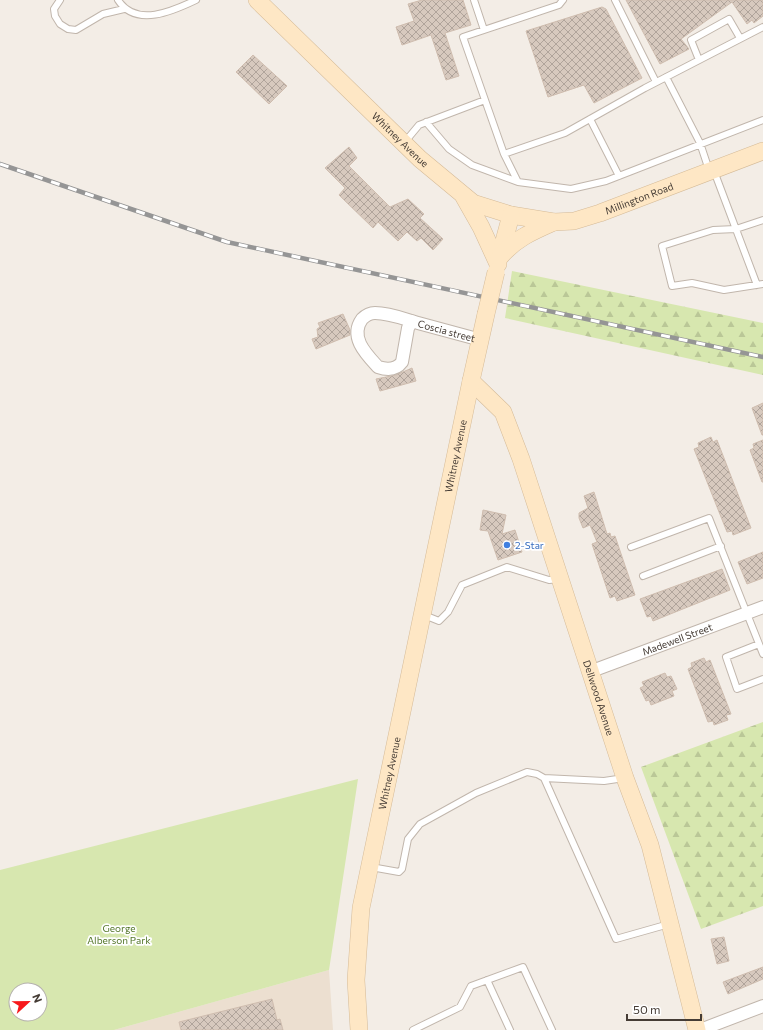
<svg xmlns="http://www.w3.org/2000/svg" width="763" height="1030" viewBox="0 0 763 1030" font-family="Commissioner,sans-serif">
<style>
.education{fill:#ecdfd0}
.forest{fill:url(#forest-firs)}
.green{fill:#d7e7af;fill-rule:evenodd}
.building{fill:url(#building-cross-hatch);stroke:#cfbdaf}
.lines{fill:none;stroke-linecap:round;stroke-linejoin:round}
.lane-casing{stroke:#c1b6ac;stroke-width:8}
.street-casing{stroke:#c1b6ac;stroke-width:14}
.secondary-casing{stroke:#d5bb98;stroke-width:18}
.lane{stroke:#fff;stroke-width:6}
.street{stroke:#fff;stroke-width:12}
.secondary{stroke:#fee7c5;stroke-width:17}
.rail-casing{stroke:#959595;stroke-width:4.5}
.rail{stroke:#fff;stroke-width:3;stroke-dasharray:9;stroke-linecap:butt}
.secondary-bridge-casing{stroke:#d5bb98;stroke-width:18;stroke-linecap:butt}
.secondary-bridge{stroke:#fee7c5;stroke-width:17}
.shop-dot{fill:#3f7fe0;stroke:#fff;stroke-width:1.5}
.labels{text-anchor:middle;stroke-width:3.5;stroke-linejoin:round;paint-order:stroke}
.street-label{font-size:10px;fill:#453c35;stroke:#fff}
.shop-label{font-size:10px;fill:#366cbe;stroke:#fff;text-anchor:start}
.park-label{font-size:10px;fill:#537629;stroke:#fff}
</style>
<defs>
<pattern id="forest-firs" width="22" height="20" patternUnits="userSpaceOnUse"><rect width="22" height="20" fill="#d7e7af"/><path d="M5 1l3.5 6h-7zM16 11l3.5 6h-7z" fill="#bac797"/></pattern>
<pattern id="building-cross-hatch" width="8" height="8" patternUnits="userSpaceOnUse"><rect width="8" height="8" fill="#d7c9be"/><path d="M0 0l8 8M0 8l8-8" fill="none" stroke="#b0a49b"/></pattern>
</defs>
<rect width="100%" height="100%" fill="#f3ede6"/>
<path class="education" d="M329,970L333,1030H114Z"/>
<path class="forest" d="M512,271L763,323V375L505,318Z
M763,722V906L701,929L641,767Z"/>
<path class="green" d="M358,779L329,970L114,1030H0V870ZM16,990H40V1014H16Z"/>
<path class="building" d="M422,0H463L471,25L445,33L459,76L446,80L431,35L402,45L396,27L414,21L408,4Z
M626,0H763V16L754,23L752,20L747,24L732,2L681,39L689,49L660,64Z
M602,7L606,9L642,78L594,103L584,85L548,97L526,31Z
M253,55L287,86L269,104L236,72Z
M349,147L357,158L349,166L390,207L408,199L424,214L420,218L443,239L433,250L421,238L417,241L407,232L398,241L378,222L373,228L339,195L345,188L325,168Z
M343,314L350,330V335L316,349L312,339L318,337L317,329L320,327L318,323Z
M412,368L416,381L380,391L376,379L396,375Z
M763,403V435H762L752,408Z
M711,437L713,442L717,440L751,528L733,535L732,531L727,532L694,449L699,447L698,443Z
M763,440V482H762L750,450L754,448L753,444Z
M594,492L607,534L610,533L611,537L615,536L635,595L617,601L615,596L610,598L592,544L597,542L590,525L583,528L579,518V513L588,508L584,496Z
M483,510L506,515L502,534L515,530L522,552L498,560L488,531L480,530Z
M763,552V578L747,584L738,562Z
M722,569L730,590L653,621L651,616L647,617L640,599Z
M704,658L706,662L710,660L731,714L726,715L728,720L714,725L713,721L708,722L688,669L692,667L691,663Z
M665,673L667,677L671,676L677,689L672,691L674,696L651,705L649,700L646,701L640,688L644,686L642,682Z
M724,937L729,961L717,964L711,939Z
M763,967V979L728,994L723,982Z
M272,999L277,1020L280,1019L283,1030H181L179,1022Z"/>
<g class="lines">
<defs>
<path id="lane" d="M60,0L54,9L55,16L60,24L68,29L76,30L103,14L124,9
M118,0C136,28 173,11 196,0
M474,0L484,30
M615,0L656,82
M699,60L691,40L729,19L740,38
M666,77L700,143L709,170
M485,100L463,37L559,5L563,0
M590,119L619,176
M426,122L449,149L472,165L518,182
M404,143L419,125L485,100L504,154L565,133L645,88L763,27
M504,154L518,182L571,189L606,181L763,120
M714,171L757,285
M763,220L736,229L713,230L662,246L672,286L692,283L724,290L763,284
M631,547L709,518L763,654
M643,576L721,546
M424,615L439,621L448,612L462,585L507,567L549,580L559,579
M759,644L726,657L737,689L763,679
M624,778L604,781L544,778L616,939L669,924
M371,867L399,872L402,869L408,839L420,824L476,793L527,772L537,774L544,778
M487,980L510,1030
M413,1030L460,1007L471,986L523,967L552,1030"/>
<g id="street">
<path id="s1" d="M412,321L408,328L402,362C396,370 387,370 378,367C366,354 349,337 362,319C365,316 370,313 375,313C390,313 404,319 418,323L481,340"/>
<path id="s2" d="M592,671L763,607"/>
<path d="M700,1030L763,1006"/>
</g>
<g id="secondary">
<path id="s3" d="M257,0L420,159L473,203L511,215L554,222L574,221L600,213L763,151"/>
<path d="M464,197L481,227L498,264"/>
<path d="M500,256L511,215"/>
<path d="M499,258C515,239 531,232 554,222"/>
<path id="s4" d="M471,381L503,412L521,459L625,778L650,845L697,1030"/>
<path id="s5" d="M359,1030L356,980L361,908L471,381L486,314"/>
</g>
</defs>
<use href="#lane" class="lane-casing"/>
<use href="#street" class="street-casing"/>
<use href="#secondary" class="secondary-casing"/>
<use href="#lane" class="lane"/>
<use href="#street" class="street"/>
<use href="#secondary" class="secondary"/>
<defs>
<path id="rail" d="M0,164L227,242L763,357"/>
</defs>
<use href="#rail" class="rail-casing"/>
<use href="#rail" class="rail"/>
<defs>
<path id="secondary-bridge" d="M486,314L496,272"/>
</defs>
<use href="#secondary-bridge" class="secondary-bridge-casing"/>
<use href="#secondary-bridge" class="secondary-bridge"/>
</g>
<circle class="shop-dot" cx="507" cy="545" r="4"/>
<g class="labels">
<g class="street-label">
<text dy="4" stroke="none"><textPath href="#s3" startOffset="200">Whitney Avenue</textPath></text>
<text dy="4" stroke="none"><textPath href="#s3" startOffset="469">Millington Road</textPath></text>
<text dy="4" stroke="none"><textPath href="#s1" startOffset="213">Coscia street</textPath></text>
<text dy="4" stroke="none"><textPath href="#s5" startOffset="584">Whitney Avenue</textPath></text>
<text dy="4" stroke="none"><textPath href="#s2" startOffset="91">Madewell Street</textPath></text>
<text dy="4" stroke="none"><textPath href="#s4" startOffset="346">Dellwood Avenue</textPath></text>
<text dy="4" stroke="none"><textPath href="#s5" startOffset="260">Whitney Avenue</textPath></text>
</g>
<g class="shop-label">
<text x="515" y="549">2-Star</text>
</g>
<g class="park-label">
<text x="119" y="932">George<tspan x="119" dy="12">Alberson Park</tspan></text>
</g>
</g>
<g transform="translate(28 1002) rotate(68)"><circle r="19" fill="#ffffff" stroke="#b5b1ae"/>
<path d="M0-3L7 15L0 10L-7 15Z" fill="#f7191c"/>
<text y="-6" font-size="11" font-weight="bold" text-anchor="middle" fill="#453c35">N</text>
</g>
<path d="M627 1014v6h74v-6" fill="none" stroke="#453c35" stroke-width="2"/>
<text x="633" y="1014" font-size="12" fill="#453c35" stroke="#ffffff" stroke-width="3" paint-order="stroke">50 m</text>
</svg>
